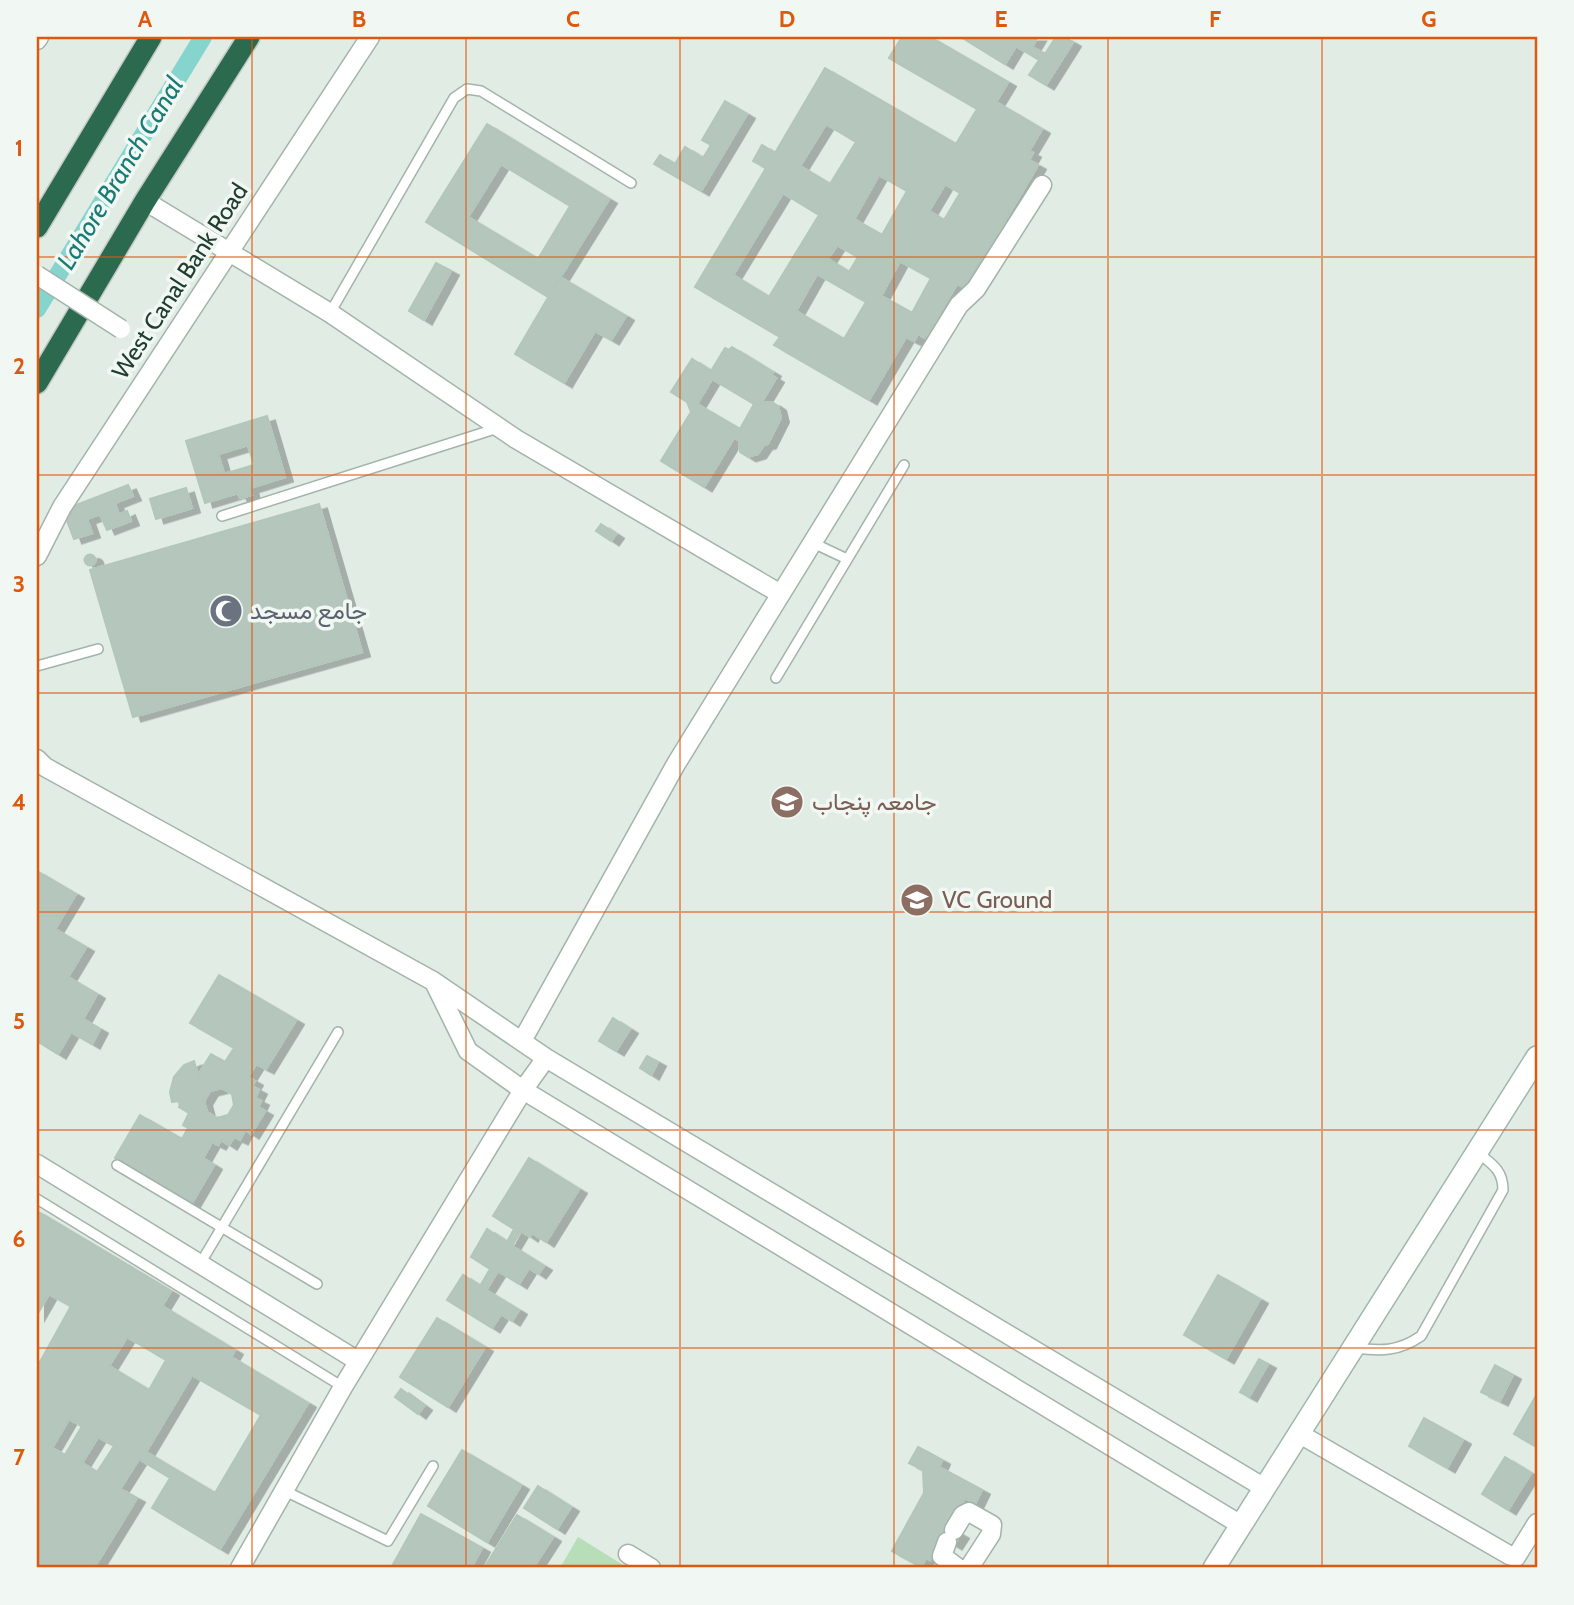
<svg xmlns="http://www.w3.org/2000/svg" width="1574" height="1605" viewBox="0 0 1574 1605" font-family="Cabin,Vazirmatn,sans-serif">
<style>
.green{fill:#b8deb9}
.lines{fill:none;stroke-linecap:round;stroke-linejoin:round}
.canal{stroke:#85d4ce;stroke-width:18}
.building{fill:#b5c7bc;stroke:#b2c6b9;stroke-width:2;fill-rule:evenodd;filter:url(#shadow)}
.lane-casing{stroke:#a3b4aa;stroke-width:12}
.street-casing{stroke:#a3b4aa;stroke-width:21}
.secondary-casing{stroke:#9eb8a9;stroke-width:24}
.highway-casing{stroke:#c1c9c4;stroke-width:24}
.lane{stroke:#fff;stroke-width:9}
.street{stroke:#fff;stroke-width:18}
.secondary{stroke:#fff;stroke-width:21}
.highway{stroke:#2b6a4f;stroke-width:21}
.street-bridge-casing{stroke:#a3b4aa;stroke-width:21;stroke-linecap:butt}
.street-bridge{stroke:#fff;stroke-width:18}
.grid{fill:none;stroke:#de580e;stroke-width:2;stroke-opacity:0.55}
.labels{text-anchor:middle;stroke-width:7;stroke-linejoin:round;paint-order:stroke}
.street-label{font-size:24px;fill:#203d2e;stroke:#f1f8f3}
.worship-label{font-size:24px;fill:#5b616d;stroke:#f1f8f3;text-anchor:start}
.education-label{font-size:24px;fill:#785e54;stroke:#f1f8f3;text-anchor:start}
.water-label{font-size:26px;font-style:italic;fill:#187b75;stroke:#f1f8f3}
.neatline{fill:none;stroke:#de580e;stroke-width:2.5}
.grid-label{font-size:23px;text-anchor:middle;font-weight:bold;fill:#de580e}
</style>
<defs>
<filter id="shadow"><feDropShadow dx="8" dy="4.5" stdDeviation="0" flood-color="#0004"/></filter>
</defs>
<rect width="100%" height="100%" fill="#e0ece4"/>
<path class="green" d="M578,1537L628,1568H560Z"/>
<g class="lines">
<path class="canal" d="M37,309L203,37"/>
</g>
<path class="building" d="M902,37H930L1008,82L996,102L1042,129L1029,151L1033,153L1029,160L1038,165L965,288L957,284L925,338L918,334L914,341L906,337L869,400L774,345L780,337L695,287L766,168L753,161L762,145L775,153L825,68L956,144L977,109L889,58ZM826,124L856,142L830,184L800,166ZM879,175L907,191L882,235L854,219ZM945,184L960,193L944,220L929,211ZM783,193L819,215L769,297L733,275ZM837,245L858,257L849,272L828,259ZM900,261L931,278L912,313L881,296ZM817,274L866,302L844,339L796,311Z
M961,37H1038L1032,47L1045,54L1056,37H1064L1073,42L1046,85L1029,75L1039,60L1016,46L1005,64Z
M725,101L747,114L701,191L654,164L660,155L675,164L685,147L703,158L711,145L702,140Z
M487,124L609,199L548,297L426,222ZM501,164L570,206L538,259L468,217Z
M436,263L451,271L424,320L409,311Z
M560,277L626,316L611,340L595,331L564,383L515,354Z
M732,347L773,372L771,375L776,378L761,403L772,402L778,406L781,418L768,444L764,445L758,454L748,457L740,452L739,440L734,438L704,487L661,461L691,412L687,402L671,392L692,359L711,371L725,348L729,350ZM712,379L754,404L740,429L697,404Z
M267,416L285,477L250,488L252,495L240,498L238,493L205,503L186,441ZM248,445L254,465L224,474L218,454Z
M128,485L133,496L115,503L119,515L127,511L131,521L107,530L100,514L87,519L92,533L74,539L63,510Z
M186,488L192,508L156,519L150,499Z
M319,504L362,652L133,717L90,570Z
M601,524L616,534L611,541L596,531Z
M84.5 560a5.5 5.5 0 1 1 11 0a5.5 5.5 0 1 1-11 0Z
M37,871L76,894L55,929L86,947L68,977L97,994L83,1019L100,1029L92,1044L71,1032L58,1054L37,1041Z
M219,975L296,1020L266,1069L256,1064L248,1077L255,1081L252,1086L259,1090L255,1098L261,1101L258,1107L265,1111L251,1134L245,1130L240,1140L234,1137L229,1145L221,1140L218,1145L212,1142L203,1158L214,1165L192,1203L115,1158L140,1115L182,1139L188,1128L183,1125L189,1113L179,1107L182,1101L172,1102L170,1092L174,1077L184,1065L194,1061L198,1075L211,1054L225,1062L234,1048L190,1023ZM222,1088L232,1094L234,1105L228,1115L217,1118L207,1112L204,1101L210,1091Z
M613,1018L630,1029L616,1051L599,1041Z
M647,1056L658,1062L651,1075L640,1068Z
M529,1158L579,1189L546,1242L532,1233L530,1237L521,1231L512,1246L544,1266L538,1274L529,1268L519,1284L498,1271L486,1290L519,1310L512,1321L501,1314L492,1328L447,1300L463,1275L480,1286L490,1269L471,1257L487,1229L507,1242L514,1229L493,1216Z
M37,1211L171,1291L162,1306L235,1350L231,1357L308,1403L220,1549L152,1508L170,1478L139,1459L120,1489L137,1498L94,1568H37V1500L40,1494L37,1492V1361L40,1362L71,1306L49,1294L37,1315ZM127,1337L166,1360L149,1390L109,1366ZM192,1375L261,1415L215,1493L146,1452ZM69,1419L82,1426L65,1455L52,1448ZM98,1437L114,1446L97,1472L82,1463Z
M1218,1275L1260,1299L1226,1359L1184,1335Z
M437,1318L485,1347L448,1407L400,1377Z
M1259,1359L1268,1364L1249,1397L1240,1392Z
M1495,1365L1513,1375L1500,1401L1481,1392Z
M401,1389L424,1406L418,1414L395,1397Z
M1537,1394V1447L1514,1434Z
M1424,1418L1463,1440L1447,1468L1409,1446Z
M918,1447L942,1460L939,1467L982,1490L975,1504L965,1498L949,1527L961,1534L954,1545L942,1538L930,1560L926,1558L921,1567L892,1551L924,1493L923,1470L909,1463Z
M462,1450L521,1485L487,1542L428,1506Z
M1505,1457L1531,1473L1508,1510L1482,1494Z
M538,1486L571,1507L557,1529L524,1508Z
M421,1514L482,1548L471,1568H391Z
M517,1515L553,1537L533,1568H484Z"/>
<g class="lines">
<defs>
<path id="lane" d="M330,313L454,98L467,89L481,91L631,183
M222,516L498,428
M811,542L847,559
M37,666L98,649
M776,678L904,465
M117,1165L317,1284
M37,1199L343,1387
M200,1264L338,1032
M1354,1348C1381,1351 1398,1352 1421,1336L1503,1190C1503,1170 1492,1164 1477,1152
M285,1491L388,1541L433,1466"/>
<path id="street" d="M37,40L39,37
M145,201L330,313L516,439L779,593
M37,556L62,507L370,37
M37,759L45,767L433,981L546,1058L1263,1487
M435,984L468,1051L523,1090L1241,1525
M522,1041L676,764L959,305L976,289L1042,185
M37,1164L358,1361
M1298,1433L1509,1555L1516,1557L1537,1523
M954,1530L963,1515L969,1512L992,1525L991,1534L969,1568
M947,1542L942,1556L958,1568
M628,1554L651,1568
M240,1568L343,1387L523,1090L546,1058"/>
<path id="secondary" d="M1214,1568L1537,1057"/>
<path id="highway" d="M37,227L151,37
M37,383L145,201L249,37"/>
</defs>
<use href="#lane" class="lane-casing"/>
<use href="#street" class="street-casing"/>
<use href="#secondary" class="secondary-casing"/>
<use href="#highway" class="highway-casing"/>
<use href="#lane" class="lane"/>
<use href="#street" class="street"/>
<use href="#secondary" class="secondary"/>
<use href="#highway" class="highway"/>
<defs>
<path id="street-bridge" d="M37,275L121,329"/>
</defs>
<use href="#street-bridge" class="street-bridge-casing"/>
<use href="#street-bridge" class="street-bridge"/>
</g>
<path class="grid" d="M252,37V1568M466,37V1568M680,37V1568M894,37V1568M1108,37V1568M1322,37V1568M37,257H1537M37,475H1537M37,693H1537M37,912H1537M37,1130H1537M37,1348H1537"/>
<defs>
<symbol id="mosque-disc" viewBox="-11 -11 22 22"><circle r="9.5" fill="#6b7280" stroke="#f1f8f3"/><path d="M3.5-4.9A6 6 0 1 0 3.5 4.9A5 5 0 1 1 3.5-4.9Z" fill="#fff"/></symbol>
<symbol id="university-disc" viewBox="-11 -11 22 22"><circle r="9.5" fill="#8d6e63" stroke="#f1f8f3"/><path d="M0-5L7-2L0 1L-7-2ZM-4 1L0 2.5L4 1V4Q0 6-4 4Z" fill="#fff"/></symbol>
</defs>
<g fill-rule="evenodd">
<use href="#mosque-disc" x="207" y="592" width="38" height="38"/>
<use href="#university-disc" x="768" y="783" width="38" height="38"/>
<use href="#university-disc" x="898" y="881" width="38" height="38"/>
</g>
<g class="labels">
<g class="street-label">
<text transform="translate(180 281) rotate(-57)" y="8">West Canal Bank Road</text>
</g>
<g class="worship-label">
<text x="250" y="619">جامع مسجد</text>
</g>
<g class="education-label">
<text x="812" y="810">جامعہ پنجاب</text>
<text x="942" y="908">VC Ground</text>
</g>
<g class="water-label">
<text transform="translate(120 173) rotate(-59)" y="9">Lahore Branch Canal</text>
</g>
</g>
<rect width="1574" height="1605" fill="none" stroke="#f1f8f3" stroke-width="77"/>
<rect x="38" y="38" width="1498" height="1528" class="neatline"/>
<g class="grid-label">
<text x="145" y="27">A</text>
<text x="359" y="27">B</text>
<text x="573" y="27">C</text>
<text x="787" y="27">D</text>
<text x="1001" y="27">E</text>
<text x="1215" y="27">F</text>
<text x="1429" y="27">G</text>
<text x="19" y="156">1</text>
<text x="19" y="374">2</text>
<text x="19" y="592">3</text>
<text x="19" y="810">4</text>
<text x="19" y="1029">5</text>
<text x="19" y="1247">6</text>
<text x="19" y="1465">7</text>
</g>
</svg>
